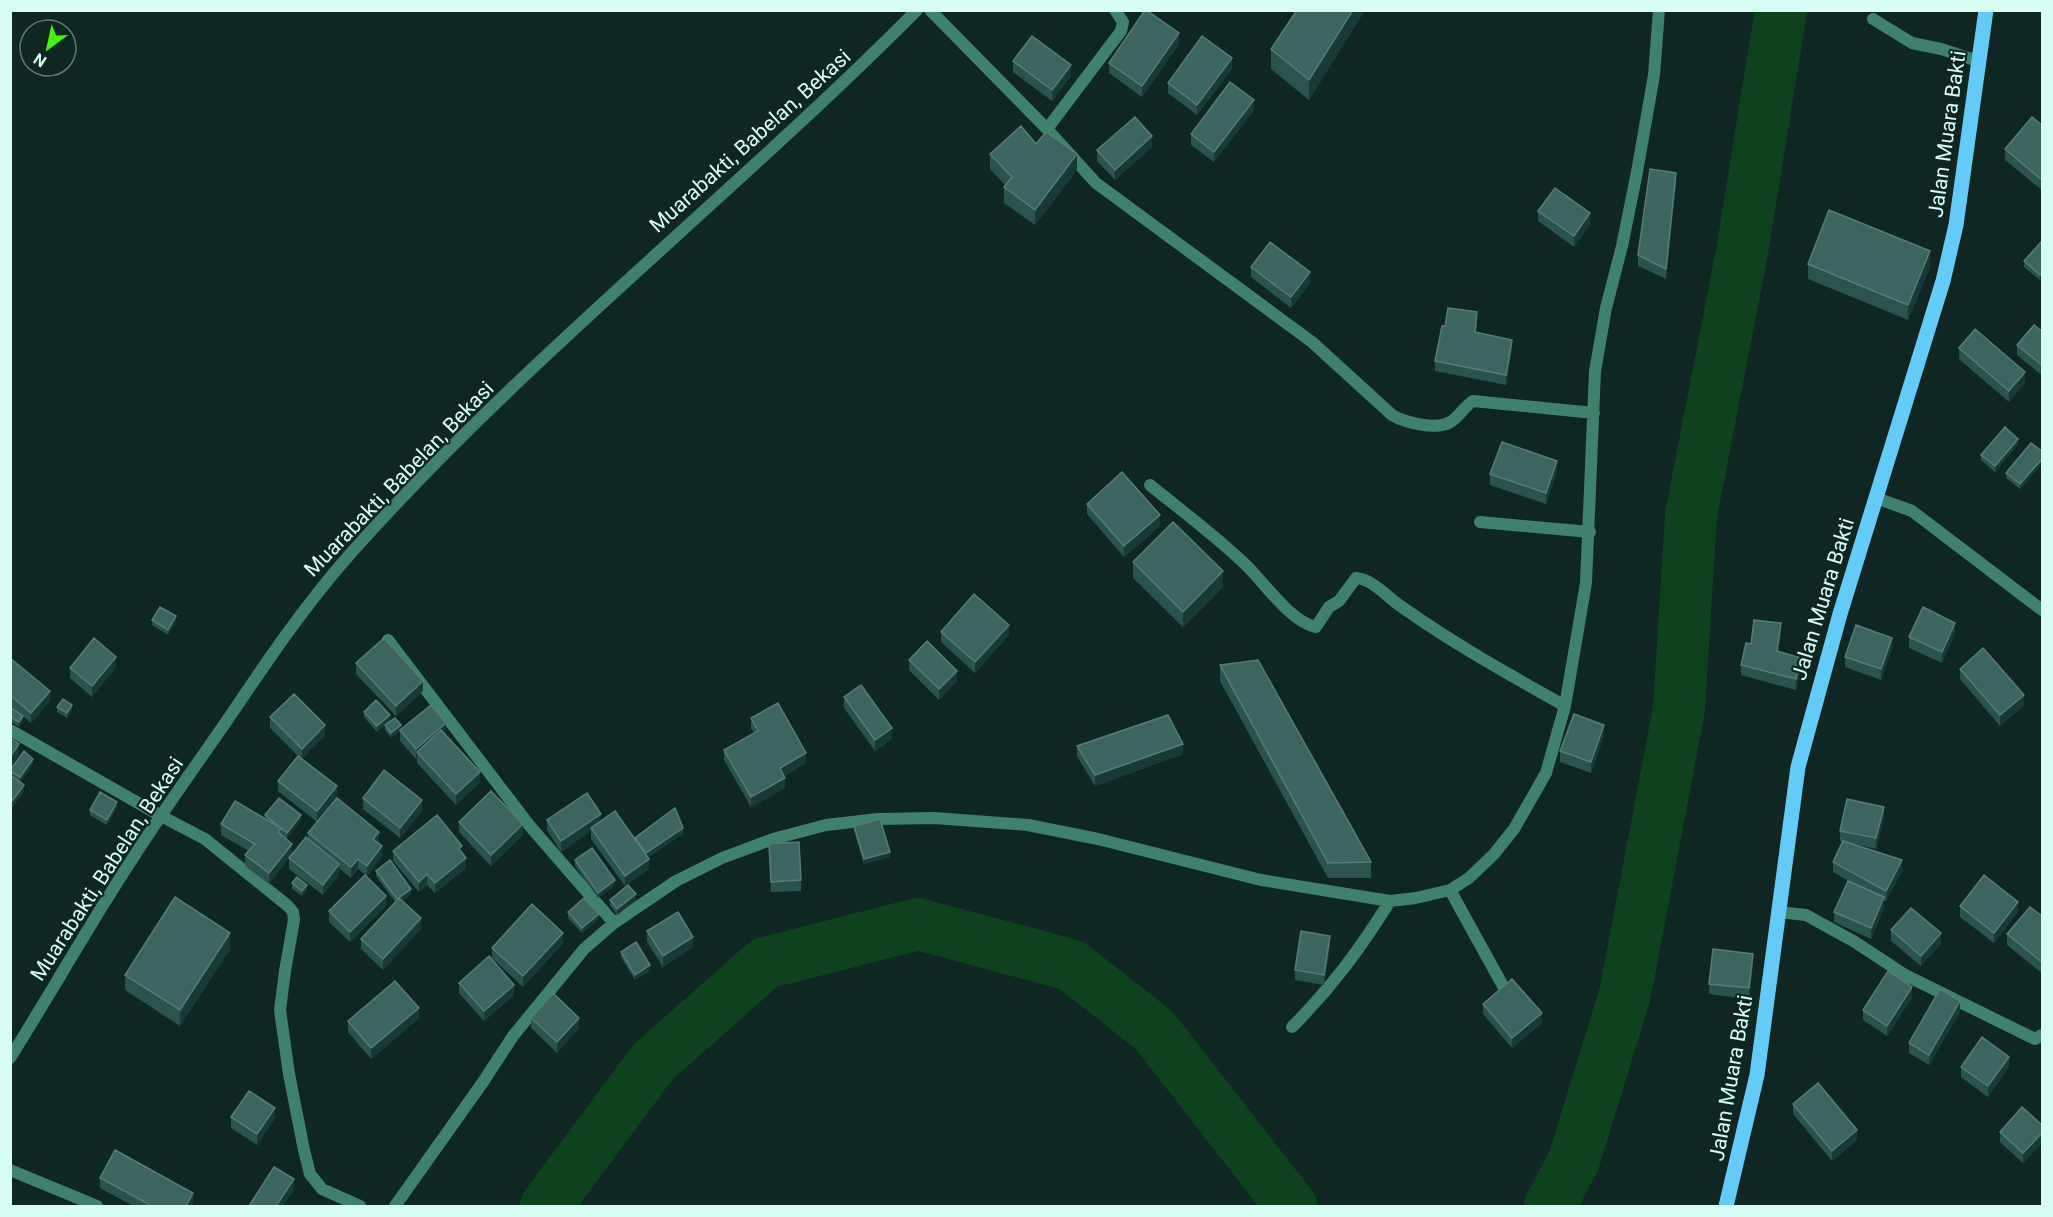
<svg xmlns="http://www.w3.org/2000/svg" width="2053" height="1217" viewBox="0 0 2053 1217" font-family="Roboto,sans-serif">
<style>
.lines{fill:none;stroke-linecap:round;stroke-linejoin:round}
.river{stroke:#0d421d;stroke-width:52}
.service{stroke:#3e826e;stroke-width:12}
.minor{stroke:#3e826e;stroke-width:12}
.primary{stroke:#64cbf7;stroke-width:15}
.wall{fill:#2a534e}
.shaded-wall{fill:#183935}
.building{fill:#3d6560;stroke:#557d77;stroke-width:1.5}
.labels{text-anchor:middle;stroke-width:4.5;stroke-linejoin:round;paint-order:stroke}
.street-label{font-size:21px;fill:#d7fdf5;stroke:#102622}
</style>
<rect width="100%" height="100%" fill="#102622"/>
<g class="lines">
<path class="river" d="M546,1206L653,1062L765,963L918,924L1071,965L1154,1030L1291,1206
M1550,1206L1574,1160L1625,994L1679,709L1691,515L1742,252L1781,10"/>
<path class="service" d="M1480,522L1590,532"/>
<path class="minor" d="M930,10L1047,129L1096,183L1312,342L1392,415C1406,423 1438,431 1452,421C1460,415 1465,406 1473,401L1594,413
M1873,19L1912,43L1941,49L1978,61
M1047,129L1121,31L1123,22L1115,10
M1150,485C1182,511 1217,537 1247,566C1265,584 1291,622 1316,627L1329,607L1339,601L1356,578C1373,579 1388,598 1402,607C1454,644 1510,675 1565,706
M1876,498L1912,511L2042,610
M388,640L529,825L614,923
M10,730L161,816L205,839L288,906L293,912L294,920L285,971L280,1010L289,1074L304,1150L310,1174L322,1189L360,1206
M1450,890L1503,986
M1779,912L1806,915L1855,942L1905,975L2035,1039L2042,1035
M1292,1027C1332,987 1360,949 1390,901
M10,1058C51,993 89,925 131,861C161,814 194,768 226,722C265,664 304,606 351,553C525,358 732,196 917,10
M10,1170L97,1206
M395,1206L483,1082L513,1036L584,949L614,923L676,881L722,858L773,839L826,825L878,819L934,818L1028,825L1098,839L1261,880L1390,901L1416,898L1450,890L1469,878L1494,854L1514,829L1546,773L1565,706L1586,583L1595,371L1606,308L1622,246L1637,172L1654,75L1659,10"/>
<path class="primary" d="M1726,1206L1757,1075L1798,767L1840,614L1943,281L1956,225L1986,10"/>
</g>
<path class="wall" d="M1365,10L1309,100L1271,69V49Z
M1179,44L1142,97L1109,73V63Z
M1013,61L1071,76L1052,101L1013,72Z
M1232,69L1197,115L1168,93V83Z
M1254,110L1214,162L1191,145V134Z
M2043,126V191L2005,160V149Z
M1036,144L1077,170L1035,225L1004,203V187L1005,185L990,169V154Z
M1152,147L1115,180L1097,161V150Z
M1676,183L1666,279L1638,266V255Z
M1538,211L1590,224L1574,247L1538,221Z
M2043,240V277L2040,280L2024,267V261Z
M1808,264L1930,267L1908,320L1808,279Z
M1251,267L1310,283L1291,308L1251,277Z
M1477,323L1476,333L1512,350L1506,385L1435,371V361L1445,326Z
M2043,332V376L2017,355V345Z
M1959,348L2025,382L2009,402L1959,359Z
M2018,444L1995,472L1981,460V455Z
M2043,452V463L2020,489L2006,478V473Z
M1557,471L1546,504L1490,485V474Z
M1087,504L1160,526L1124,557L1087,514Z
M1133,562L1223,587L1183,627L1133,578Z
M152,620L176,621L168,635L152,625Z
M941,632L1009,635L975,673L941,642Z
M1955,633L1942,663L1909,648V637Z
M1781,634L1778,652L1801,668L1796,690L1741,675V665L1751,644Z
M1892,648L1881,680L1845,667V657Z
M10,658L50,701L31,723L23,716V721L19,727L10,721V707L21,715L10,706Z
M909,660L957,681L939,700L909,670Z
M356,663L423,691L396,716L356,674Z
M1220,665L1371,862V878H1328L1220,681Z
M116,667L92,697L70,678V668Z
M1960,669L2024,705L2000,726L1960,679Z
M844,697L892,739L875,751L844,708Z
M57,707L72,710L67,718L57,712Z
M364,712L390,720L377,732L364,717Z
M270,717L325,735L302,759L337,797L317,822L278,791V781L300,758L270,728Z
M751,718L806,763L784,776L785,788L751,807L724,760V750L754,733L751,728Z
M385,725L401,729L446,734H445L480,782L456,805L417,763V758L416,759L400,741V731L391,738L385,730Z
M1604,735L1591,773L1560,762V751Z
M1077,746L1183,754L1095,786L1077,756Z
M33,764L20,782L24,791L10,810V770Z
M363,798L422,811L400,838L363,809Z
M117,807L107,825L90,815V810Z
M265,815L301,820L287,838L292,854L269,884L245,866V855L249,851L221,835V824L265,819Z
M1884,818L1876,849L1850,843L1902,871L1886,901H1884V908L1871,939L1834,922V912L1854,884L1833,872V862L1843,842L1840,841V831Z
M547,820L601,821L635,840V838L683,834L648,857L649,869L625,886L591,839V831L561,852L547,830Z
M459,822L523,835L491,866L459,832Z
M854,826L890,857L864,864L854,831Z
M308,833L379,842L382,856L367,876L358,869L351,878L339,868V875L323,895L289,869V858L308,839Z
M769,844L801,880V891L771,892Z
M393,851L462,853L466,868L435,893L427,885L419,892L393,861Z
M575,860L615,885L598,898L575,866Z
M376,871L411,894L402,901L421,929L383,970L361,949V939L395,902L376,876Z
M292,883L307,890L302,896L292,889Z
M610,900H636L617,915L610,905Z
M386,906L350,942L329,922V911Z
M1960,906L2018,912L1994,943L1960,917Z
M568,912L599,919L582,933L568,918Z
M2043,917V974L2007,945V934Z
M1891,930L1941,944L1921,966L1891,941Z
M647,931L693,947L663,967L647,942Z
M563,943L523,987L492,958V948Z
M1330,946L1324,985L1295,980V970Z
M230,949L180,1026L125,990V975Z
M621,952L650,971L635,980L621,957Z
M1753,964L1749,999L1709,994V984Z
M459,983L514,995L484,1021L459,993Z
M1912,998L1887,1036L1863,1020V1010Z
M1483,1004L1542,1023L1512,1048L1483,1014Z
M1960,1012L1929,1065L1909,1053V1043Z
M419,1018L371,1059L348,1032V1021Z
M531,1018L579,1028L557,1053L531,1028Z
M1961,1067H2009L1988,1097L1961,1077Z
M1793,1104L1857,1140L1832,1161L1793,1114Z
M231,1117L275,1118L257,1145L231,1128Z
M2043,1126V1142L2023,1163L2000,1142V1132Z
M100,1178L193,1203L191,1206H133L100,1188Z"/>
<path class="shaded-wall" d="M1353,10H1365L1309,100V80Z
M1179,33V44L1142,97V86Z
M1232,58V69L1197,115V105Z
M1071,65V76L1052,101V90Z
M1254,100V110L1214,162V152Z
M1152,136V147L1115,180V170Z
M1077,154V170L1035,225V210Z
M1676,173V183L1666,279V269Z
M1590,213V224L1574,247V236Z
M1930,251V267L1908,320V305Z
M2043,271V277L2040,280V275Z
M1310,272V283L1291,308V297Z
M1512,340V350L1506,385V375Z
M2025,372V382L2009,402V391Z
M2018,439V444L1995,472V466Z
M2043,458V463L2020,489V484Z
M1557,461V471L1546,504V493Z
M1160,515V526L1124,557V546Z
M1223,571V587L1183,627V612Z
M176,616V621L168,635V630Z
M1781,623V634L1777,662V651Z
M1955,623V633L1942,663V652Z
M1009,625V635L975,673V662Z
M1892,638V648L1881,680V669Z
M116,657V667L92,697V686Z
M1801,658V668L1796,690V679Z
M957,671V681L939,700V689Z
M423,681V691L396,716V706Z
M50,691V701L31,723V713Z
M2024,695V705L2000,726V715Z
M72,705V710L67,718V713Z
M390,715V720L377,732V726Z
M23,716V721L19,727V722Z
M446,723V734L420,755L417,752V758L416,759V749Z
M325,725V735L302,759V749Z
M401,725V731L391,738V733Z
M1604,725V735L1591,773V762Z
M892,728V739L875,751V740Z
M19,744V754L10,768V757Z
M1183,744V754L1095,786V775Z
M806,753V763L780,778V768Z
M33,759V764L20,783V777Z
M480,772V782L456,805V794Z
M785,778V788L751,807V797Z
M24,785V791L10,810V804Z
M337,786V797L317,822V811Z
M422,800V811L400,838V828Z
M117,802V807L107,825V820Z
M1884,807V818L1876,849V838Z
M601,814V825L591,828V831L561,852V841Z
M301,815V820L287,838V833Z
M523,824V835L491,866V855Z
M683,828V834L646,859V853Z
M379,832V842L373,849V839Z
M292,844V854L269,884V873Z
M382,846V856L367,876V866Z
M890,852V857L864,864V859Z
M466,858V868L435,893V883Z
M358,859V869L351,878V867Z
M649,859V869L625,886V876Z
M1902,860V871L1886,901V891Z
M339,864V875L323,895V885Z
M427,874V885L419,892V882Z
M615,880V885L598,898V893Z
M307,885V890L302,896V891Z
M411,889V894L397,904V899Z
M636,894V900L617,915V909Z
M386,896V906L350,942V932Z
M1884,897V908L1871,939V928Z
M2018,902V912L1994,943V933Z
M599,914V919L582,933V928Z
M421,918V929L383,970V959Z
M230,933V949L180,1026V1010Z
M563,933V943L523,987V976Z
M1941,933V944L1921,966V956Z
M1330,936V946L1324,985V975Z
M693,937V947L663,967V956Z
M1753,954V964L1749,999V988Z
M650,965V971L635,980V975Z
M514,985V995L484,1021V1011Z
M1912,987V998L1887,1036V1026Z
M1960,1001V1012L1929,1065V1055Z
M419,1008V1018L371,1059V1048Z
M1542,1013V1023L1512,1048V1038Z
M579,1018V1028L557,1053V1042Z
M2009,1057V1067L1988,1097V1086Z
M275,1108V1118L257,1145V1134Z
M1857,1130V1140L1832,1161V1151Z
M2043,1132V1142L2023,1163V1153Z
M294,1179V1190L283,1206H276Z
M193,1193V1203L191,1206H186Z"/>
<path class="building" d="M1145,10H1146L1179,33L1142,86L1109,63Z
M1297,10H1353L1309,80L1271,49Z
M1032,36L1071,65L1052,90L1013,61Z
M1202,36L1232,58L1197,105L1168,83Z
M1230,82L1254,100L1214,152L1191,134Z
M1135,117L1152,136L1115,170L1097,150Z
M2032,117L2043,126V181L2005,149Z
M1021,126L1036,144L1046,132L1077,154L1035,210L1004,187L1012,177L990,154Z
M1650,169L1676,173L1666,269L1638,255Z
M1555,188L1590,213L1574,236L1538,211Z
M1829,210L1930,251L1908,305L1808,264Z
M2043,240V271L2040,275L2024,261Z
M1270,242L1310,272L1291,297L1251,267Z
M1448,308L1477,312L1475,332L1512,340L1506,375L1435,361L1442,326H1445Z
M2034,325L2043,332V366L2017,345Z
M1975,329L2025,372L2009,391L1959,348Z
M2005,427L2018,439L1995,466L1981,455Z
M1502,442L1557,461L1546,493L1490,474Z
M2031,443L2043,452V458L2020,484L2006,473Z
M1122,472L1160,515L1124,546L1087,504Z
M1173,522L1223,571L1183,612L1133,562Z
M974,594L1009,625L975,662L941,632Z
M160,607L176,616L168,630L152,620Z
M1923,607L1955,623L1942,652L1909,637Z
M1754,620L1781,623L1777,651L1801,658L1796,679L1741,665L1746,643L1751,644Z
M1856,625L1892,638L1881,669L1845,657Z
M94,638L116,657L92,686L70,668Z
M384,638L423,681L396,706L356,663Z
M927,641L957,671L939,689L909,660Z
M1983,648L2024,695L2000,715L1960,669Z
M10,658L50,691L31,713L10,695Z
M1258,660L1371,862L1328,863L1220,665Z
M861,685L892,728L875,740L844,697Z
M294,694L325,725L302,749L270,717Z
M63,699L72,705L67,713L57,707Z
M376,700L390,715L377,726L364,712Z
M778,703L806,753L780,768L785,778L751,797L724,750L758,731L751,718Z
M431,705L446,723L416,749L400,730Z
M10,707L23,716L19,722L10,716Z
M1574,714L1604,725L1591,762L1560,751Z
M1168,715L1183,744L1095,775L1077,746Z
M395,718L401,725L391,733L385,725Z
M441,730L480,772L456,794L417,752Z
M10,738L19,744L10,757Z
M24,751L33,759L20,777L10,771V770Z
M298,756L337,786L317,811L278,781Z
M384,770L422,800L400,828L363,798Z
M10,775L24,785L10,804Z
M491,791L523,824L491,855L459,822Z
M100,792L117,802L107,820L90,810Z
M587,793L601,814L561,841L547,820Z
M279,798L301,815L287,833L265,815Z
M337,798L379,832L373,839L382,846L367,866L358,859L351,867L308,833Z
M1847,799L1884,807L1876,838L1840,831Z
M235,801L281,828L278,832L292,844L269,873L245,855L255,844L221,824Z
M675,808L683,828L646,853L635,838Z
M615,811L649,859L625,876L591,828Z
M437,815L462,846L459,849L466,858L435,883L427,874L419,882L393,851Z
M880,819L890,852L864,859L854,826Z
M306,837L339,864L323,885L289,858Z
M1843,841L1902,860L1886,891L1833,862Z
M799,842L801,880L771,882L769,844Z
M592,848L615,880L598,893L575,860Z
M390,860L411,889L397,899L376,871Z
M365,875L386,896L350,932L329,911Z
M1984,875L2018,902L1994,933L1960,906Z
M297,877L307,885L302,891L292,883Z
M1848,881L1884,897L1871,928L1834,912Z
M628,885L636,894L617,909L610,900Z
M175,897L230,933L180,1010L125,975Z
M399,898L421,918L383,959L361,939Z
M584,898L599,914L582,928L568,912Z
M532,904L563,933L523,976L492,948Z
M2030,907L2043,917V963L2007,934Z
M1911,908L1941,933L1921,956L1891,930Z
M678,912L693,937L663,956L647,931Z
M1301,931L1330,936L1324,975L1295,970Z
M636,942L650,965L635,975L621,952Z
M1713,949L1753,954L1749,988L1709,984Z
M489,956L514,985L484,1011L459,983Z
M1888,971L1912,987L1887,1026L1863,1010Z
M1512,979L1542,1013L1512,1038L1483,1004Z
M395,981L419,1008L371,1048L348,1021Z
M1940,989L1960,1001L1929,1055L1909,1043Z
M553,993L579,1018L557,1042L531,1018Z
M1982,1037L2009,1057L1988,1086L1961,1067Z
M1818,1083L1857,1130L1832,1151L1793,1104Z
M249,1091L275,1108L257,1134L231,1117Z
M2022,1107L2043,1126V1132L2023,1153L2000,1132Z
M115,1150L193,1193L186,1206H152L100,1178Z
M274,1167L294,1179L276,1206H249Z"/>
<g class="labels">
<g class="street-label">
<text transform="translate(1947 134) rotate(-82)" y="7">Jalan Muara Bakti</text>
<text transform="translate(750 141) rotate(-42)" y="7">Muarabakti, Babelan, Bekasi</text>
<text transform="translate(399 479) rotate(-46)" y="7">Muarabakti, Babelan, Bekasi</text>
<text transform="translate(1823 599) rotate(-73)" y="7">Jalan Muara Bakti</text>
<text transform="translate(107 869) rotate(-57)" y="7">Muarabakti, Babelan, Bekasi</text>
<text transform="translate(1731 1078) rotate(-80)" y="7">Jalan Muara Bakti</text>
</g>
</g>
<rect width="2053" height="1217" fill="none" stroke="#d7fdf5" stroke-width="24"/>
<g transform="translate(48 48) rotate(213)"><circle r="28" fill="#102622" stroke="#607c76" stroke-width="1.5"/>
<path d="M0-4.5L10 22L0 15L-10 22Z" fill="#41f30d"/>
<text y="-9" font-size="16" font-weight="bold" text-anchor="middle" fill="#d7fdf5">N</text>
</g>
</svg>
